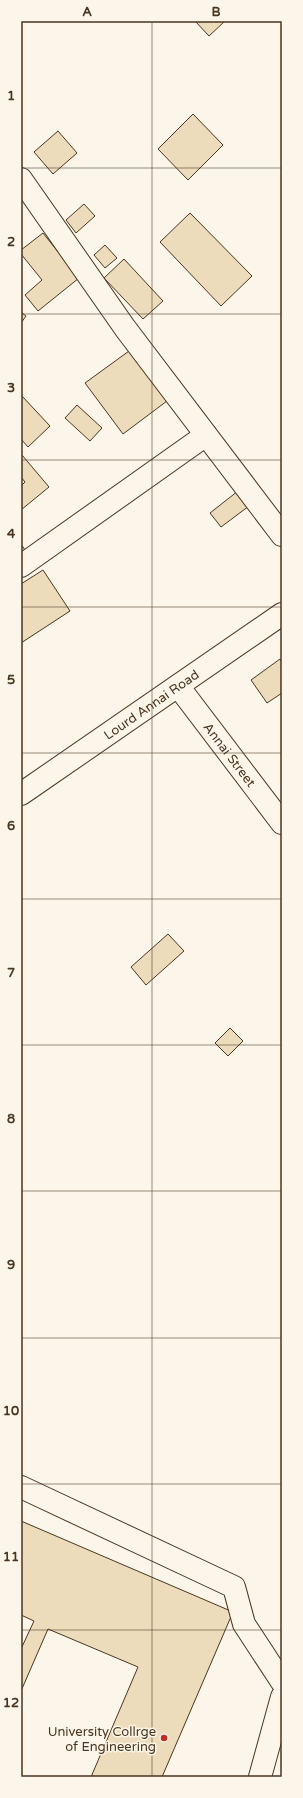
<svg xmlns="http://www.w3.org/2000/svg" width="303" height="1798" viewBox="0 0 303 1798" font-family="'Varela Round',sans-serif">
<style>
.building{fill:#ecdcbc;stroke:#4a3520}
.lines{fill:none;stroke-linecap:round;stroke-linejoin:round}
.minor-casing{stroke:#4a3520;stroke-width:24}
.minor{stroke:#fbf6e9;stroke-width:22}
.grid{fill:none;stroke:#4a3520;stroke-width:1;stroke-opacity:0.55}
.poi-dot{fill:#c62828;stroke:#fbf6e9;stroke-width:1.5}
.labels{text-anchor:middle;stroke-width:3;stroke-linejoin:round;paint-order:stroke}
.street-label{font-size:13px;fill:#4a3520;stroke:#fbf6e9}
.poi-label{font-size:13px;fill:#4a3520;stroke:#fbf6e9;text-anchor:end}
.neatline{fill:none;stroke:#4a3520;stroke-width:1.5}
.grid-label{font-size:13px;text-anchor:middle;font-weight:bold;fill:#4a3520}
</style>
<rect width="100%" height="100%" fill="#fbf6e9"/>
<path class="building" d="M195,21H225L209,36Z
M193,114L223,145L188,180L158,149Z
M58,131L77,153L53,174L34,152Z
M84,204L95,216L76,233L66,220Z
M190,213L252,276L221,306L160,242Z
M43,233L79,278L38,311L25,295L42,280L21,254V250Z
M105,245L117,258L105,268L94,255Z
M124,259L163,301L143,319L104,278Z
M21,312L26,316L21,323Z
M129,351L167,401L123,434L85,383Z
M21,395L50,426L28,447L21,439Z
M77,405L102,428L90,441L65,418Z
M22,455L49,487L21,510V486L25,482L21,477V456Z
M238,491L249,506L221,527L210,513Z
M21,544L27,553L21,558Z
M43,570L70,611L21,643V584Z
M280,659L282,662V693L267,703L251,680Z
M168,934L184,951L146,985L131,967Z
M230,1028L243,1041L228,1056L215,1043Z
M21,1521L233,1612L162,1777H91L138,1667L48,1629L21,1691V1649L34,1621L21,1615Z"/>
<g class="lines">
<defs>
<g id="minor">
<path d="M21,179L125,328L282,535"/>
<path d="M21,566L206,435"/>
<path id="s1" d="M178,686L282,823"/>
<path id="s2" d="M21,794L282,614"/>
<path d="M21,1487L234,1587L244,1624L282,1682"/>
<path d="M260,1777L282,1697"/>
</g>
</defs>
<use href="#minor" class="minor-casing"/>
<use href="#minor" class="minor"/>
</g>
<path class="grid" d="M152,21V1777M21,168H282M21,314H282M21,460H282M21,607H282M21,753H282M21,899H282M21,1045H282M21,1191H282M21,1338H282M21,1484H282M21,1630H282"/>
<circle class="poi-dot" cx="164" cy="1738" r="4"/>
<g class="labels">
<g class="street-label">
<text dy="5" stroke="none"><textPath href="#s2" startOffset="158">Lourd Annai Road</textPath></text>
<text dy="5" stroke="none"><textPath href="#s1" startOffset="86">Annai Street</textPath></text>
</g>
<g class="poi-label">
<text x="156" y="1736">University Collrge<tspan x="156" dy="15">of Engineering</tspan></text>
</g>
</g>
<rect width="303" height="1798" fill="none" stroke="#fbf6e9" stroke-width="44"/>
<rect x="22" y="22" width="259" height="1754" class="neatline"/>
<g class="grid-label">
<text x="87" y="16">A</text>
<text x="216" y="16">B</text>
<text x="11" y="100">1</text>
<text x="11" y="246">2</text>
<text x="11" y="392">3</text>
<text x="11" y="538">4</text>
<text x="11" y="684">5</text>
<text x="11" y="830">6</text>
<text x="11" y="977">7</text>
<text x="11" y="1123">8</text>
<text x="11" y="1269">9</text>
<text x="11" y="1415">10</text>
<text x="11" y="1561">11</text>
<text x="11" y="1707">12</text>
</g>
</svg>
